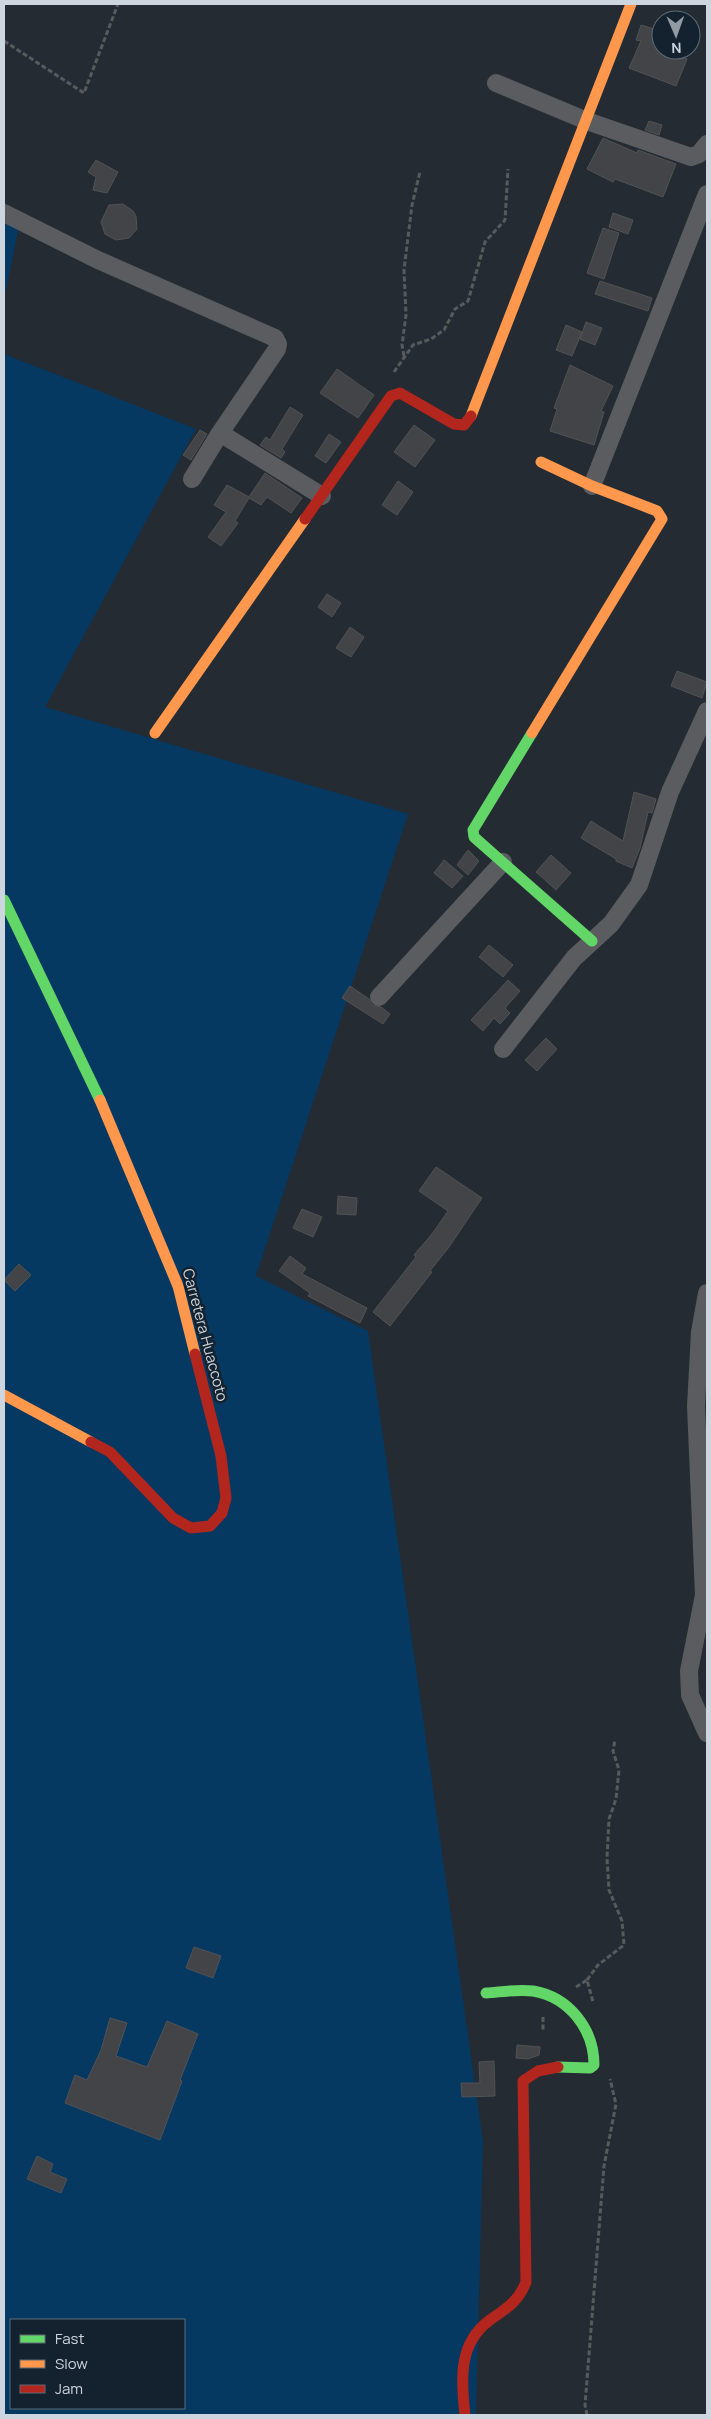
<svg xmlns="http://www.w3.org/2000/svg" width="711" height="2419" viewBox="0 0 711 2419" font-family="Manrope,sans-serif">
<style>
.green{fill:#063962;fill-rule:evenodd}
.building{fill:#434447;stroke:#525254}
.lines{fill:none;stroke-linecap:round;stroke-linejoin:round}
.path{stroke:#575b5e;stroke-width:3;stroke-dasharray:5 2.5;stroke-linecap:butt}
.street{stroke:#5a5c5f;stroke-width:18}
.fast{stroke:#63d668;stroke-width:11}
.slow{stroke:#ff974d;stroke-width:11}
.jam{stroke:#b3261e;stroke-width:11}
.labels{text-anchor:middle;stroke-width:5;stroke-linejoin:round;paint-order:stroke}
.street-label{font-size:15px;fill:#cdd6df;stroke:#14222f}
</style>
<rect width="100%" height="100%" fill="#242b33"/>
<path class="green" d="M4,208L21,216L4,300Z
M4,354L196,429L45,707L408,814L256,1276L368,1331L483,2141L476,2415H4ZM11,2320H184V2408H11Z"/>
<path class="building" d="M641,25L661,31V50L687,59L676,86L629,68L641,41L636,40Z
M649,121L662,125L659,135L645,130Z
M603,138L637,153L638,150L676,164L663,197L615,179L613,182L587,169Z
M96,160L118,172L107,193L93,190L96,177L88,172Z
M123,204L133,211L136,216L137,229L129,238L116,240L105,234L101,222L109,205Z
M613,213L633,220L628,234L609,227Z
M603,228L619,233L604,279L587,273Z
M600,281L652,298L648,311L595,294Z
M586,322L602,328L595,345L580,339Z
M566,325L582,332L572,356L556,350Z
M570,365L613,386L601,411L604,412L594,445L550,431L557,409L554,408Z
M337,369L374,395L358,418L320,393Z
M290,407L303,415L282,449L285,452L281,458L260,445L266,437L270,440Z
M414,425L435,440L415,467L394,452Z
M200,430L207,434L191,460L183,455Z
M329,434L341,442L326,463L315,456Z
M265,473L302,498L291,513L267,497L261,505L249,498L235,521L238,523L221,546L208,537L226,512L214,505L227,485L249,497Z
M398,481L413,492L397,515L382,505Z
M327,594L341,603L332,617L318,607Z
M350,627L364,637L351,657L336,648Z
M677,671L707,682L702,698L671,686Z
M634,792L656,799L652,813L648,812L640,848L632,868L616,861V859L581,838L591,821L623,841Z
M468,850L479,861L468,875L457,865Z
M551,855L571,873L556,890L536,872Z
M444,860L463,876L452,888L434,873Z
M489,945L513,965L503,977L479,957Z
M508,980L520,991L505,1008L510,1013L500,1024L494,1018L483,1031L471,1020Z
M350,986L369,999L372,1005L381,1007L390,1014L383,1024L342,998Z
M546,1038L557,1049L537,1071L525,1060Z
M436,1167L482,1198L449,1247L430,1271L432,1272L390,1326L373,1312L416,1257L414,1255L432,1234L448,1211L419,1191Z
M338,1196L357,1198L356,1215L337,1214Z
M302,1209L322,1217L313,1237L293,1228Z
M290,1256L306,1268L302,1274L367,1308L360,1323L308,1296L310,1293L279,1271Z
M19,1264L31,1275L15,1291L4,1280Z
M194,1947L221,1956L213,1978L186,1968Z
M110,2018L127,2023L116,2056L147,2067L167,2021L198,2034L180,2080L182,2081L160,2140L65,2103L75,2075L87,2080L101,2050Z
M517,2045L540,2047L539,2055L528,2059L516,2058Z
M494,2061L495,2096L462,2097L461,2083H480L479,2062Z
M37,2156L53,2164L50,2172L67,2179L61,2193L27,2179Z"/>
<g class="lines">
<path class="path" d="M4,41L84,93L118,4
M404,356L402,345L406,315L404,270L412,205L420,172
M394,372L413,345L431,339L444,330L455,309L468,301L485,242L505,220L508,169
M587,1980L598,1965L624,1945L622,1921L609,1890L607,1858L609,1819L616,1799L619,1770L613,1751L615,1740
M576,1987L587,1980L593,2002
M543,2017V2032
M587,2415L585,2405L604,2166L616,2104L610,2079"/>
<path class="street" d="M496,83L587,121L691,157L699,154L707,144
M4,213L98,260L275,338L278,344L277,349L220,433L192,479
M220,433L322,496
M592,486L707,194
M379,997L503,862
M503,1049L574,958L611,924L639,885L670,792L707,711
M707,1293L700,1332L696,1406L704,1595L689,1671L690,1695L707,1733"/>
<path class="fast" d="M532,733L473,830L474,837L592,941
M4,900L100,1100
M486,1993C501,1992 517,1989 533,1991C569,1997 594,2029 594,2065L590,2068L558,2067"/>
<path class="slow" d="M471,416L631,4
M155,733L305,519
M532,733L662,519L657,511L592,486L541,462
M100,1100L178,1286L195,1354
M4,1395L91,1442"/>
<path class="jam" d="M305,519L391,396L400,393L454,424L464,425L471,416
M91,1442L110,1452L173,1518L191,1528L210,1526L222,1513L226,1498L221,1456L195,1354
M465,2415C461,2380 458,2343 490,2320C506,2309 519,2301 526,2282L523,2081L538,2071L558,2067"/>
</g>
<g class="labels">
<g class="street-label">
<text transform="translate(205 1335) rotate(75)" y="5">Carretera Huaccoto</text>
</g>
</g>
<rect width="711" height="2419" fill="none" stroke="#cdd6df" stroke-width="10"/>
<rect x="10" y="2319" width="175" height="90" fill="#14222f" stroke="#5e6a75"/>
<rect x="20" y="2335" width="25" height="8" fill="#63d668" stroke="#5e6a75"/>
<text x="55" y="2344" font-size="15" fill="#cdd6df">Fast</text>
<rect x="20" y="2360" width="25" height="8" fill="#ff974d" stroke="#5e6a75"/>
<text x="55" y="2369" font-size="15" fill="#cdd6df">Slow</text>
<rect x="20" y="2385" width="25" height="8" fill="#b3261e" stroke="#5e6a75"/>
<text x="55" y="2394" font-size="15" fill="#cdd6df">Jam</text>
<g transform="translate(676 35) rotate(178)"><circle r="24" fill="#14222f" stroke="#5e6a75"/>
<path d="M0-4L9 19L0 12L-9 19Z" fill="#929aa3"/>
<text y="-8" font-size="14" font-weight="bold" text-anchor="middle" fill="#cdd6df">N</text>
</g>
</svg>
